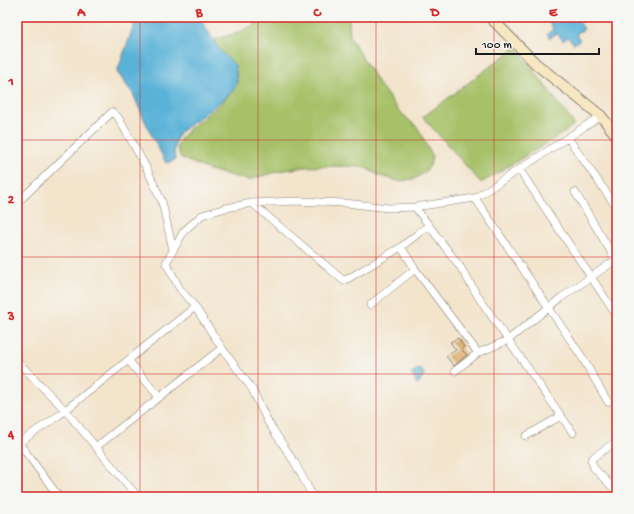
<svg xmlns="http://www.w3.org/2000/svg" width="634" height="514" viewBox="0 0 634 514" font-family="'Gochi Hand',sans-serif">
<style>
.green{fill:#a6c167;stroke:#616e42}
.water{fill:#5ab2d8;stroke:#3b677a}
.building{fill:#d7a460}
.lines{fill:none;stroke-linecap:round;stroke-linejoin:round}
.street-casing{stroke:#888074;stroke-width:8}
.secondary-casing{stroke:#888074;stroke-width:12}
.street{stroke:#fff;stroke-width:7}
.secondary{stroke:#f7e8c3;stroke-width:10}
.grid{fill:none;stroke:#d62828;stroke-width:1;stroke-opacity:0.55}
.neatline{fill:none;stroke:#d62828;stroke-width:1.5}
.grid-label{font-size:13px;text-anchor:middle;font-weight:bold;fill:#d62828}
</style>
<rect width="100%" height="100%" fill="#f6f6f2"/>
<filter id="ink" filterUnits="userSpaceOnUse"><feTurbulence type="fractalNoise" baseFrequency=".025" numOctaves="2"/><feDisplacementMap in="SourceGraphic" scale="8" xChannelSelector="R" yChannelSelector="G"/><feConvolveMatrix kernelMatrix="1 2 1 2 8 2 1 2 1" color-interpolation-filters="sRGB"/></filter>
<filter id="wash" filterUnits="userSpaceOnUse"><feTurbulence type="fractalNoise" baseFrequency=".012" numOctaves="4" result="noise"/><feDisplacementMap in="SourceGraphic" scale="16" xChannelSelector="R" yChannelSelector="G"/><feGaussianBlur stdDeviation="0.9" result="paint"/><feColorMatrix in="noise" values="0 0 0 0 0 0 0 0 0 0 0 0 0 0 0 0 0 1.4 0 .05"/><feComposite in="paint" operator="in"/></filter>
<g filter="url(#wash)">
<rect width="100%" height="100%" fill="#f3e4cc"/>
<path class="green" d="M268,17H349L350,37L378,83L399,111L418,128L432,156L430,166L424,173L414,179L399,181L380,176L364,167L336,166L304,167L280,171L248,180L209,170L181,158L177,148L181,138L188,130L219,105L233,91L237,82L235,65L220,50L213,40L240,32Z
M516,47L574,124L565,132L481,183L423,117Z"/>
<path class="water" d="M137,17H199L220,50L235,65L237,82L233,91L224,99L180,132L176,140L174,150L175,160L166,163L149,130L133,94L117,72Z
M553,17H585L579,21L584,29L576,34L580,40L574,44L568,37L563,41L557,33L550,38L547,34L553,29L548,21Z
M420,368L424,374L420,382L417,384L411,373Z"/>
<g id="blocks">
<path class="building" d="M458,338L464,347L461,349L467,355L454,366L446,356L456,350L450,342Z"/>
</g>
</g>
<g filter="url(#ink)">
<use href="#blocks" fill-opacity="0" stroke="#888074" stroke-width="1"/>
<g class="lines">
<defs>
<path id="street" d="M568,138L617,208
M519,169L617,316
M575,192L617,262
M475,198L582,357L608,402
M17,203L112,112L118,117L147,169L162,202L173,250
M252,203L344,281L401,247L429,225
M415,207L461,268L479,298L573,433
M401,247L415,269L478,353
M370,305L415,269
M128,360L159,397
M17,361L65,410L138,497
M455,371L478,353L508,340L562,297L617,259
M526,436L561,416
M617,441L595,456L591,460L594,468L617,492
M19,443L59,497
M17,444L58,416L195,307
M96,447L222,348
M313,497L295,463L268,422L252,389L222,348L195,307L180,289L166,263L184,231L202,215L226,208L252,203L295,201L345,203L389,208L415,207L475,198L601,116"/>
<path id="secondary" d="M490,17L536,64L601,116L617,136"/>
</defs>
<use href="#street" class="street-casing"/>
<use href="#secondary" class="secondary-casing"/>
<use href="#street" class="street"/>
<use href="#secondary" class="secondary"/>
</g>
</g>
<path class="grid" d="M140,17V497M258,17V497M376,17V497M494,17V497M17,140H617M17,257H617M17,374H617"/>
<rect width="634" height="514" fill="none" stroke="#f6f6f2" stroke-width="44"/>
<path d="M476 48v6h123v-6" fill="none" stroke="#1c1c1c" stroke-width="2"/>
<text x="482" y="48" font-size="12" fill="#1c1c1c" stroke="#f6f6f2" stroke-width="3" paint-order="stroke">100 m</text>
<rect x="22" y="22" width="590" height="470" class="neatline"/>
<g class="grid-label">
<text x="81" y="16">A</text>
<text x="199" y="16">B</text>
<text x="317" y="16">C</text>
<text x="435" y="16">D</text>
<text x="553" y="16">E</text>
<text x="11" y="85">1</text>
<text x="11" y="203">2</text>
<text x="11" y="320">3</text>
<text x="11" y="438">4</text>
</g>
</svg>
